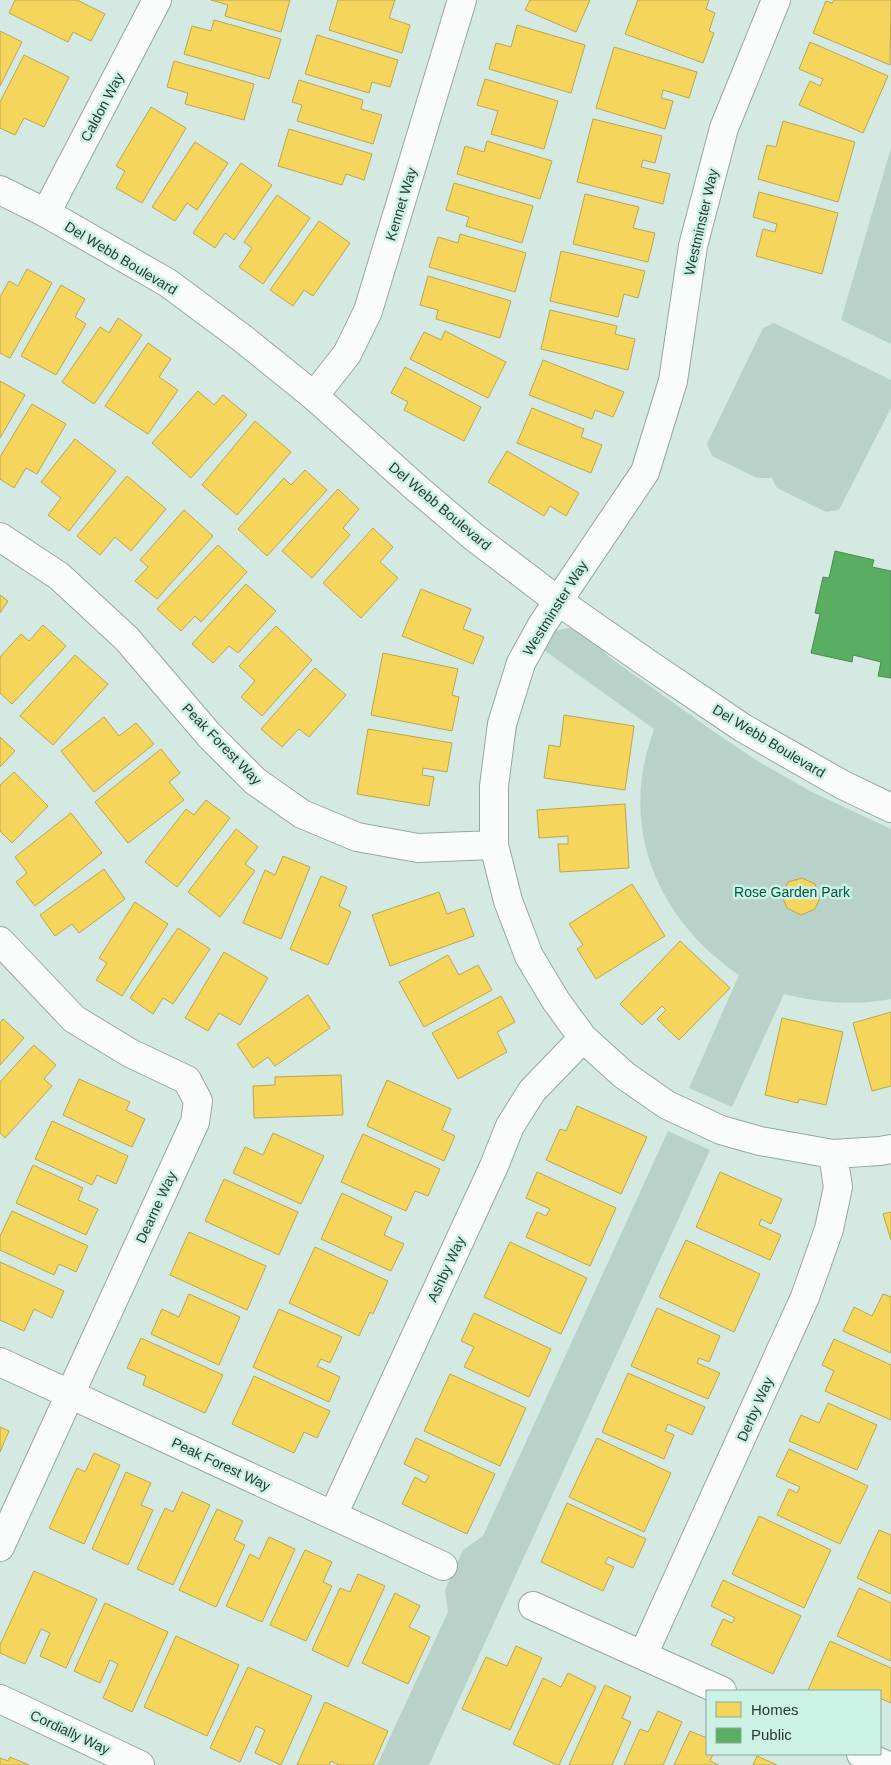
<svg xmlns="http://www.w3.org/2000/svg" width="891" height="1765" viewBox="0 0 891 1765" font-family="Helvetica,sans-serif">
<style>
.green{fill:#b8d2c9}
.homes{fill:#f6d55c;stroke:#b9a650}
.public{fill:#5aae61;stroke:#4c8b54}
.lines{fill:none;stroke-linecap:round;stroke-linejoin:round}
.minor-casing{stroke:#97a7a1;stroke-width:30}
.tertiary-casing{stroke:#97a7a1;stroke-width:30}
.minor{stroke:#f9fcfa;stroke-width:28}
.tertiary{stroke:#f9fcfa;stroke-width:28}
.labels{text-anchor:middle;stroke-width:5;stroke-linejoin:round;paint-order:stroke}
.street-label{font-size:14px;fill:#2a3934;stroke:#cbf2e4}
.park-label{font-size:14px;fill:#005542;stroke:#cbf2e4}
</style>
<rect width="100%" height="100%" fill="#d4e9e1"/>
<path class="green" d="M891,148V344L841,320Z
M774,323L891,380V408L839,510L826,512L777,488L772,478H757L712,456L707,444L763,328Z
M572,628C589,631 598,645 609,657L713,731L759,762L812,792L891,829V999C853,1006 821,1003 784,994L732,1107L689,1088L739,975C671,929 629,854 643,770C645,756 650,743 654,729L541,648C550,633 554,629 572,628Z
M668,1131L710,1150L429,1765H377L448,1612L445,1590L463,1550L483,1536Z"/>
<path class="homes" d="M15,0H77L105,14L91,41L73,32L68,42L9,13Z
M211,0H290L281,32L225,16L228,5Z
M338,0H395L389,18L410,25L402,53L329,30Z
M530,0H590L576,32L525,10Z
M638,0H709L706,9L715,13L709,31L714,33L703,63L625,34Z
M834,0H891L890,65L813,33L826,1L832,3Z
M214,20L281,39L269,79L184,54L192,26L211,31Z
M517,25L585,45L571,93L489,69L496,43L511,47Z
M0,31L22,42L0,86Z
M317,35L398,60L390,87L372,82L369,93L305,74Z
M810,42L888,76L863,133L799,105L810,81L820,86L823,79L799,69Z
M614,47L697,72L689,98L663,90L661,98L673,101L665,129L596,108Z
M24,55L69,77L44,127L24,118L15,135L0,128V102Z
M174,61L254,84L244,120L185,104L188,93L167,87Z
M485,79L558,101L544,149L491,134L498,111L477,105Z
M299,80L363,100L361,109L382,115L373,144L297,121L302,105L292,102Z
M151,107L186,128L142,203L116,188L125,171L116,166Z
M593,119L662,136L655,163L643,160L641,167L670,174L663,204L577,182Z
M783,121L855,142L838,202L758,179L767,145L776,147Z
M289,129L372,154L364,180L346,174L342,185L278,166Z
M487,141L552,161L540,199L457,174L465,146L484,152Z
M195,142L228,163L197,210L187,203L175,221L152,207Z
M241,163L272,185L234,240L225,233L215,248L193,233Z
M454,183L533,206L522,243L466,226L469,217L446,210Z
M759,192L838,213L822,274L756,256L763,229L775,232L777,224L753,217Z
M585,194L639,207L633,228L655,233L648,262L573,244Z
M277,195L310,218L263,284L239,267L252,248L244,242Z
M319,221L350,243L313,296L304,290L293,306L270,290Z
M460,234L526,253L515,292L429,267L438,237L458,243Z
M561,251L645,271L638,298L624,294L618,317L550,301Z
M27,269L52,283L10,358L0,353V297L9,281L18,286Z
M428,276L511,301L500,338L436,319L438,310L420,305Z
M61,285L85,299L75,317L86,324L56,375L21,356Z
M550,310L617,326L615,334L635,339L628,370L541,349Z
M118,318L142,335L94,404L62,382L100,327L109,333Z
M445,331L506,362L488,398L410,359L424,332L441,340Z
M148,343L171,359L159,377L178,390L148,434L105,406Z
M543,360L624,392L613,417L595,410L592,419L529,395Z
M405,367L481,407L464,441L404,410L408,402L391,393Z
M0,381L25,395L0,438Z
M198,391L214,405L223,395L247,415L191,478L152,443Z
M32,404L66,424L37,474L26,468L14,488L0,479V457Z
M532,408L584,429L581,437L602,445L591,473L517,443Z
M255,421L291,452L237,515L202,485Z
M75,439L116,471L69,531L48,515L61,498L41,482Z
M507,451L579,493L566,516L550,506L544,516L488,482Z
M305,470L327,490L267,556L238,529L284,478L291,485Z
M127,476L166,509L131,551L115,537L100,555L77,536Z
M338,489L359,509L343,528L350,535L312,578L282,551Z
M184,510L213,536L157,599L135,581L148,567L140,560Z
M373,528L393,547L380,562L398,578L361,618L323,583Z
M218,545L247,572L201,622L195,616L181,631L157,609Z
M246,584L276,611L238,653L229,646L213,663L192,644Z
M421,589L471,609L463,629L484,637L473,664L402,636Z
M0,595L8,601L0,613Z
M43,625L66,646L12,704L0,693V657L21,634L29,641Z
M276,626L312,660L262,716L241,697L255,681L239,666Z
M383,653L458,669L452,695L459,697L452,731L371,715Z
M75,655L108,684L53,745L20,716Z
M315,668L346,695L309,737L299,729L282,747L261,729Z
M564,715L634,726L625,790L544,778L549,745L560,747Z
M104,717L119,736L136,723L154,744L94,792L61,751Z
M368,729L452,743L447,772L423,768L422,775L434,777L429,806L357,794Z
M0,737L15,751L0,767Z
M161,749L180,773L169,782L184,800L128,843L95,802Z
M14,772L48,806L12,843L0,831V785Z
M206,800L230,818L177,887L145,862L186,809L194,815Z
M625,804L629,868L560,872L558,844H568V836L539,838L537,810Z
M71,813L102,853L35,906L16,882L27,873L15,857Z
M236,829L258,847L245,864L255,871L220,917L188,892Z
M283,856L310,867L281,939L243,923L265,870L275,875Z
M104,869L125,899L79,933L72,924L55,936L40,915Z
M321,876L347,887L339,906L351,912L328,965L290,949Z
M802,878L815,884L820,898L815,909L801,915L787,908L782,896L788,882Z
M632,884L665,936L596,979L577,949L583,945L569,924Z
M439,892L447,914L464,908L474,936L390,966L372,915Z
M135,902L168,924L122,996L96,980L107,963L99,958Z
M178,928L210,949L173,1004L163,998L153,1014L130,998Z
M680,941L730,988L679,1040L657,1019L666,1010L662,1006L642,1025L620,1004Z
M224,952L268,978L240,1025L219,1013L208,1031L185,1018Z
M448,955L459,975L478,965L492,990L424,1027L399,982Z
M308,995L330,1028L275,1066L268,1057L253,1068L237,1044Z
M501,996L515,1022L497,1032L507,1052L458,1079L432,1033Z
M891,1012V1086L872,1091L853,1023Z
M782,1018L843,1032L826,1105L799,1099L798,1103L765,1095Z
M3,1019L24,1038L0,1065V1023Z
M34,1045L56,1065L44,1079L52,1086L5,1138L0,1133V1082Z
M341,1075L343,1115L254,1118L253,1086L275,1085V1077Z
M79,1079L130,1102L126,1110L145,1119L132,1147L63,1115Z
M387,1080L451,1109L442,1130L455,1136L444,1161L367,1126Z
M577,1106L647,1137L621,1194L546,1160L560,1129L566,1131Z
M52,1121L128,1156L116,1184L97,1175L92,1185L35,1159Z
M273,1133L324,1156L301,1204L233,1173L245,1147L263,1155Z
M363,1134L440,1169L428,1196L415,1191L406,1211L341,1182Z
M33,1165L83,1188L78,1200L98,1209L86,1235L16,1203Z
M537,1172L616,1208L590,1266L526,1237L537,1212L546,1216L550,1209L526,1198Z
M720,1172L782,1199L771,1224L761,1219L759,1225L781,1235L770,1260L696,1227Z
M224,1179L298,1212L279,1255L205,1221Z
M342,1193L392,1217L384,1235L404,1244L391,1271L321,1239Z
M12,1211L88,1246L76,1272L59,1264L54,1275L0,1250V1236Z
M891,1212V1240L883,1214Z
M189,1232L266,1266L247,1310L170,1275Z
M686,1240L760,1274L734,1332L659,1297Z
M510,1242L587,1278L561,1334L484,1297Z
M315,1247L388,1281L373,1314L370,1312L359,1336L289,1303Z
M0,1262L64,1291L52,1318L34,1309L24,1331L0,1320Z
M189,1294L240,1317L219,1365L151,1334L162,1309L179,1317Z
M883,1294L891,1297V1353L843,1331L854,1307L872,1316Z
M657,1308L720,1336L709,1362L699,1358L697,1363L720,1373L708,1399L631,1366Z
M279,1309L342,1337L330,1363L321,1359L317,1366L340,1377L329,1402L253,1367Z
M474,1313L551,1349L529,1397L464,1367L474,1347L461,1341Z
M141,1338L223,1375L205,1413L143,1385L146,1376L127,1368Z
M834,1339L891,1365V1420L825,1391L834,1371L822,1365Z
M628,1373L705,1407L692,1435L668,1424L665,1431L674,1435L664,1459L602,1432Z
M450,1374L526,1408L500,1466L424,1431Z
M254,1376L330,1411L317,1438L304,1432L294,1453L232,1424Z
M828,1403L877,1425L857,1470L789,1441L801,1415L819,1423Z
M0,1427L9,1431L0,1452Z
M416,1438L495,1474L467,1534L402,1504L415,1477L425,1483L429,1476L404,1464Z
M597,1438L671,1473L644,1532L569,1497Z
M789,1449L868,1486L840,1544L777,1515L789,1489L797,1493L800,1487L776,1476Z
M94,1453L120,1465L84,1544L49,1528L77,1468L85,1472Z
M126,1472L151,1483L141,1505L153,1510L128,1565L92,1549Z
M182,1492L210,1505L173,1585L137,1569L165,1508L173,1512Z
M567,1503L646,1539L633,1568L608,1557L605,1563L614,1567L603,1591L541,1562Z
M217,1509L243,1521L234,1540L245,1545L216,1607L179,1590Z
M759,1516L831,1550L804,1608L732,1574Z
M879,1530L891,1535V1594L857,1578Z
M269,1537L295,1549L262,1622L226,1606L250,1554L259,1559Z
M305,1550L332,1562L323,1582L332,1586L306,1641L270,1625Z
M34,1571L97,1599L66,1668L40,1656L50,1633L41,1629L25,1664L0,1653V1645Z
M358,1574L385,1586L348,1667L312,1650L340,1588L350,1592Z
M723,1580L801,1616L773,1674L711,1645L723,1619L732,1623L735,1618L711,1606Z
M859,1588L891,1603V1661L837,1636Z
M395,1593L420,1606L409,1627L430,1637L408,1684L362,1663Z
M105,1603L168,1632L132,1712L103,1698L118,1664L110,1660L100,1683L74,1671Z
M176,1636L239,1665L207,1736L144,1707Z
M830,1641L891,1668V1703L880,1698V1691H812L808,1690Z
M516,1646L542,1658L510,1730L462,1709L486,1657L507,1666Z
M248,1667L312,1696L281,1765L255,1753L265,1730L256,1726L240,1762L210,1748Z
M568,1673L596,1687L559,1765H557L513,1744L543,1678L561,1687Z
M605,1685L631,1697L622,1718L631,1722L612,1765H569Z
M325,1702L388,1731L373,1765H339L331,1761L329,1765H297Z
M658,1711L682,1722L663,1765H624L640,1729L648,1732Z
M690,1731L707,1738V1754H713L710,1761L719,1765H674Z
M757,1756L777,1765H753Z
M10,1757L29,1765H0V1758L8,1761Z"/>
<path class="public" d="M835,551L874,560L872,567L891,571V678L878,676L881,662L853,655L852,662L811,653L820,614L815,613L823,577L829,578Z"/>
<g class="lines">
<defs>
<path id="minor" d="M776,0L724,128L693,246L673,381L645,472L542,625L521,663L502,724L494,786V845L508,901L529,956L556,1001L583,1038L624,1075L667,1105L721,1130L760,1141L833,1154L880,1151L891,1149
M46,213L157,0
M314,396L347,354L368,311L462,0
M0,537L59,576L127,639L209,735L255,781L302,814L357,837L418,848L494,845
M0,941L74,1019L130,1053L187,1080L198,1101L195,1122L0,1547
M0,1362L443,1566
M333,1515L494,1166L510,1126L532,1091L583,1038
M533,1606L722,1691
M643,1655L805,1297L829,1229L838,1187L833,1154
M0,1699L140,1765
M861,1754L886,1765"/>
<path id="tertiary" d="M0,190L46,213L168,283L242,338L314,396L413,485L474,537L558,601L647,663L743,728L843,785L891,808"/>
</defs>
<use href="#minor" class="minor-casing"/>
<use href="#tertiary" class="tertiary-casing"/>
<use href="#minor" class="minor"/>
<use href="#tertiary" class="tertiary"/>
</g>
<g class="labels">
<g class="street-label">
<text transform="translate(102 107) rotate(-62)" y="5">Caldon Way</text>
<text transform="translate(401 204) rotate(-73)" y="5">Kennet Way</text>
<text transform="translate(701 222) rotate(-77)" y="5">Westminster Way</text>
<text transform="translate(121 258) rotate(31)" y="5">Del Webb Boulevard</text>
<text transform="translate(440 506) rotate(40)" y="5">Del Webb Boulevard</text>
<text transform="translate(555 608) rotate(-58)" y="5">Westminster Way</text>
<text transform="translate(769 741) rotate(31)" y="5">Del Webb Boulevard</text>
<text transform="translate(222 744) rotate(46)" y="5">Peak Forest Way</text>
<text transform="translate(156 1207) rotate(-65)" y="5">Dearne Way</text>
<text transform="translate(446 1269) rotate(-65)" y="5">Ashby Way</text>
<text transform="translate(755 1409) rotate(-66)" y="5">Derby Way</text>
<text transform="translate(221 1464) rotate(25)" y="5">Peak Forest Way</text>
<text transform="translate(70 1732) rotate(25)" y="5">Cordially Way</text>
</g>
<g class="park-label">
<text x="792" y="897">Rose Garden Park</text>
</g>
</g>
<rect x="706" y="1690" width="175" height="65" fill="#cbf2e4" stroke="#8ba89e"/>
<rect x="716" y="1702" width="25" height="15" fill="#f6d55c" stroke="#8ba89e"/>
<text x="751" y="1715" font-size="15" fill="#2a3934">Homes</text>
<rect x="716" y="1728" width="25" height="15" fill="#5aae61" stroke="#8ba89e"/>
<text x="751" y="1740" font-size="15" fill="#2a3934">Public</text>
</svg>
